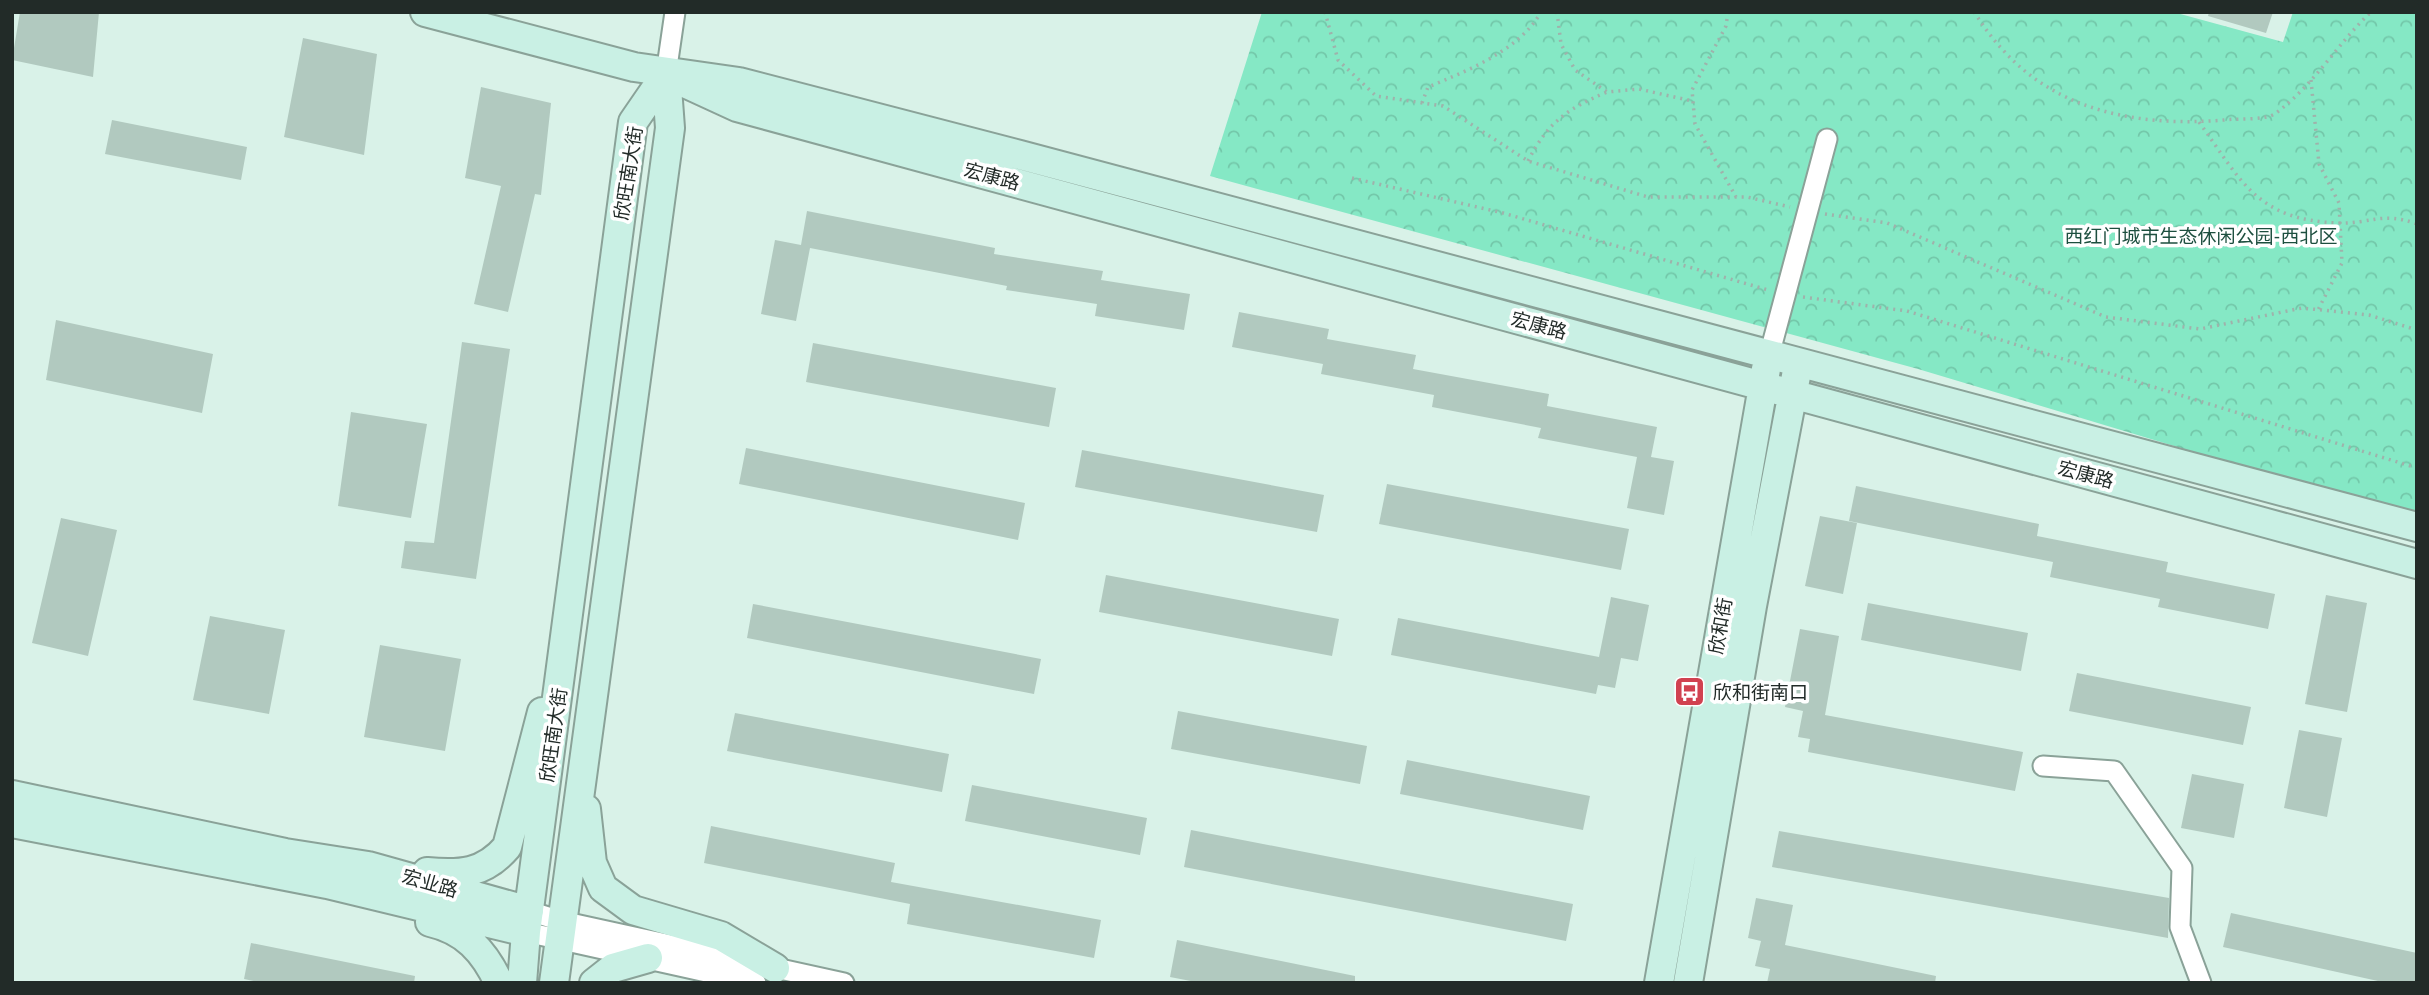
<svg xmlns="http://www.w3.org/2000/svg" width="2429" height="995" viewBox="0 0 2429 995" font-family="'PT Sans','Noto Sans SC',sans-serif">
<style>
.park{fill:url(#park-crowns)}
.building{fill:#b1c9bf}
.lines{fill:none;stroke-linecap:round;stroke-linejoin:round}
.street-casing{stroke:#8aa298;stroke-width:23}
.secondary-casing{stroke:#8aa298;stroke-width:32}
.path{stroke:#9fb2ab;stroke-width:3.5;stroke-dasharray:2 5;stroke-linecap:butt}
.street{stroke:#fff;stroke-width:19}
.secondary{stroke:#c9f0e4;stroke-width:28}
.labels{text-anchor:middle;stroke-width:7;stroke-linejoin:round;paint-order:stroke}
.street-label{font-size:19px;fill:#222b28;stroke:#fff}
.park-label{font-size:19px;fill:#1d4f3f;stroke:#fff}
.poi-label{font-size:19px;fill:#222b28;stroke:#fff;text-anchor:start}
</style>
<defs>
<pattern id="park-crowns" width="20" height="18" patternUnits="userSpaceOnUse" patternTransform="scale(1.75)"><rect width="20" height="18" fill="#85e8c5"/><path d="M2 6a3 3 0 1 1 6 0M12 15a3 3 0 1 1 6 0" fill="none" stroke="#73c7a9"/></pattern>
</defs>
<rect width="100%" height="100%" fill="#d9f2e8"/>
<path class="park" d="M1262,12H2173L2283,42L2293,12H2417V519L1918,369L1210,176Z"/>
<path class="building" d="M20,12H99L93,77L12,60Z
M2209,12H2273L2266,33L2208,16Z
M303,38L377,54L364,155L284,137Z
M481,87L551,103L541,195L535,194L508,312L474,304L501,186L465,178Z
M112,120L247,147L241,180L105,154Z
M807,211L995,248L994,254L1103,271L1101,280L1190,294L1184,330L1095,316L1097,304L1006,290L1007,286L810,248L796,321L761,314L775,240L801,245Z
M1239,312L1329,329L1327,339L1416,355L1413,369L1549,394L1547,406L1657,427L1651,457L1674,461L1664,515L1627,508L1637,457L1538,438L1541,428L1432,407L1434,395L1321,374L1323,364L1232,347Z
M56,320L213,354L202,413L46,380Z
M462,342L510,349L476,579L401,568L405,541L434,543Z
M813,343L1056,388L1049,427L806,382Z
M351,412L427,424L411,518L338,506Z
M746,448L1025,503L1018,540L739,484Z
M1082,450L1324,495L1317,532L1075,487Z
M1387,484L1629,529L1621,570L1379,524Z
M1856,486L2039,524L2037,536L2168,562L2166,572L2275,594L2268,629L2158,607L2160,599L2050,577L2053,562L1849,521Z
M1820,516L1857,523L1843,594L1805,586Z
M61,518L117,530L88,656L32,643Z
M1106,575L1339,619L1332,656L1099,612Z
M2326,595L2367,603L2347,712L2305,704Z
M1611,597L1649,605L1638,661L1621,658L1615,688L1598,685L1596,694L1391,655L1398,618L1599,657Z
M1868,603L2028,633L2021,671L1861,640Z
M753,604L1041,659L1034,694L747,638Z
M210,616L285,630L269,714L193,700Z
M1800,629L1839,636L1825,715L2023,752L2015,791L1808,752L1810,739L1798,737L1803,711L1785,707Z
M380,645L461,659L445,751L364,737Z
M2077,673L2251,707L2243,745L2069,711Z
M1178,711L1367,746L1360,784L1171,749Z
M735,713L949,754L942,792L727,751Z
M2299,730L2342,738L2327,817L2284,808Z
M1407,760L1590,796L1583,830L1400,794Z
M2192,774L2244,784L2234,838L2181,828Z
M972,785L1147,818L1140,855L965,821Z
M711,826L895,863L891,882L1101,920L1094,958L907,924L910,904L704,863Z
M1191,830L1573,904L1566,941L1184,867Z
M1779,831L2169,898L2168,938L1772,867Z
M1756,898L1793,905L1785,945L1936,976L1935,983H1767L1770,969L1755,966L1761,941L1748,938Z
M2231,913L2417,953V983H2387L2223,947Z
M1177,940L1355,976V983H1201L1170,977Z
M251,943L415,976L414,983H264L244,979Z"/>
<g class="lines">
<defs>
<path id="street" d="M666,74L675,12
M1770,352L1827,139
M2043,766L2114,771L2182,868L2180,927L2201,983
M529,911L561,921L844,983
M526,932L756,983"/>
<path id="secondary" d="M425,12L634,67L739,82L1020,155L2417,527
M687,84L737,107L2417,564
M12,795L285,853L368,866L529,911
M586,809L592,863L603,888L633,910L721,936L775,968
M12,823L327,884L526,932
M427,872C460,875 484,874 507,847L542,712
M430,922C465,930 484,951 499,983
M522,983L526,932L633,122L666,74L670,128L554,983
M594,983L613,968L648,958
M1659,983L1766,369
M1688,983L1752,606L1796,376"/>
</defs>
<use href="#street" class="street-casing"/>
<use href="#secondary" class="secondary-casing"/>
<path class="path" d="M1325,12L1338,60L1376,96L1443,106L1528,161L1648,197H1747L1790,207
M1557,12L1561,44L1575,70L1607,92L1639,89L1692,101
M1728,12L1726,26L1692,90L1695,124L1736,197
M1974,12C1983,25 1992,39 2003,50C2059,113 2144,127 2224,120C2238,118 2265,121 2276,113C2314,85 2337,44 2371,12
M2311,80L2319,164L2339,203L2342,263L2318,310
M1422,103L1428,87C1467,71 1520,50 1541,12
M2199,122C2241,180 2256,220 2338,223C2371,224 2382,211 2417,224
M1528,161C1548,122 1567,109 1607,92
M1352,178L1503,213L1768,290
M1825,214L1887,223L2106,317L2200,329L2302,308L2369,315L2417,330
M1803,297L1907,311L2417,468"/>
<use href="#street" class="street"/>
<use href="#secondary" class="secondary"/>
</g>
<defs>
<symbol id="bus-square" viewBox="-11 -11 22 22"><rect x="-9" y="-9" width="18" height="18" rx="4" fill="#d14150" stroke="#fff"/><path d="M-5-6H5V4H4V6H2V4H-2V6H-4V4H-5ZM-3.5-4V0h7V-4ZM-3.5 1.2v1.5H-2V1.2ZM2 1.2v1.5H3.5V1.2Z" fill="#fff"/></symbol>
</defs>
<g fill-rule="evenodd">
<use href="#bus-square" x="1672" y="674" width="35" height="35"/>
</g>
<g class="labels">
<g class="street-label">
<text transform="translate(628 173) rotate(-81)" y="7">欣旺南大街</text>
<text transform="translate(992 176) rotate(15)" y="7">宏康路</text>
<text transform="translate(1539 325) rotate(15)" y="7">宏康路</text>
<text transform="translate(2086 474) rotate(15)" y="7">宏康路</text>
<text transform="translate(1720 626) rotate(-80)" y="7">欣和街</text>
<text transform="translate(553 735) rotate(-82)" y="7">欣旺南大街</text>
<text transform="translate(430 883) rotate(16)" y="7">宏业路</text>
</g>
<g class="park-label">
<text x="2201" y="243">西红门城市生态休闲公园-西北区</text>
</g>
<g class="poi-label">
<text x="1713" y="699">欣和街南口</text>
</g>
</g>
<rect width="2429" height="995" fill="none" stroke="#222b28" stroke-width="28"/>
</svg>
